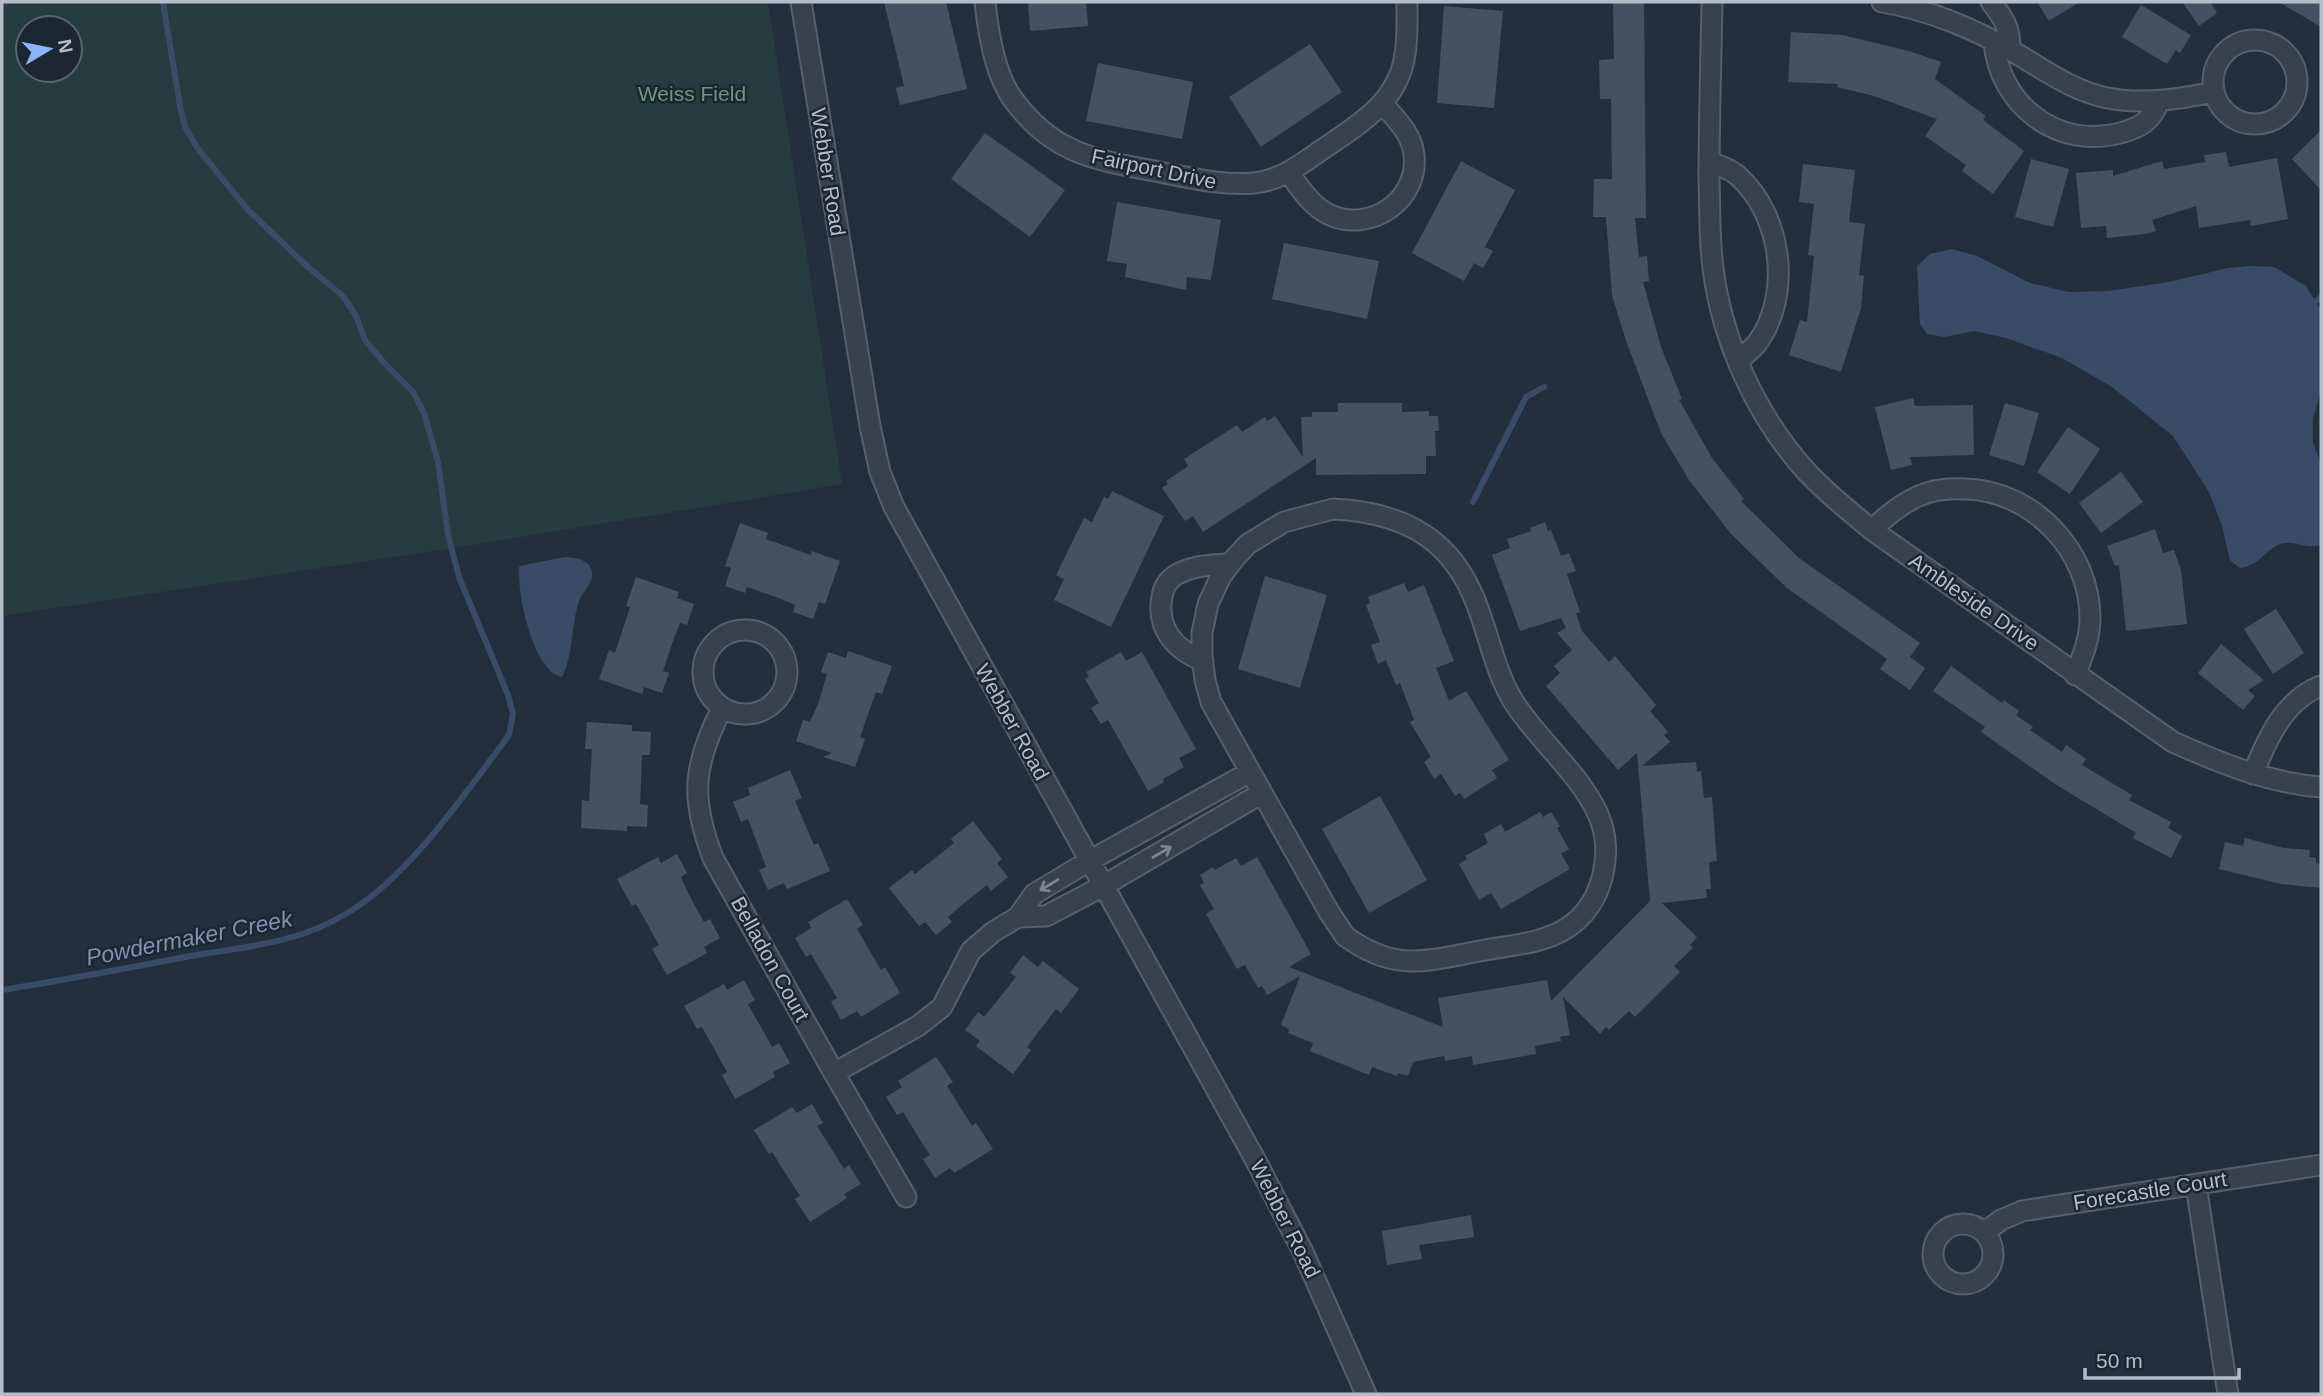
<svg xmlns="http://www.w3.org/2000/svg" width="2323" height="1396" viewBox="0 0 2323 1396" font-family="Arial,sans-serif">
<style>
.green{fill:#263c3f;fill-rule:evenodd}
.water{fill:#394c67}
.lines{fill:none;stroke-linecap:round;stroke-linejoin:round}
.stream{stroke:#394c67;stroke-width:6}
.building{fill:#455162}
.street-casing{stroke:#565f6c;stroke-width:23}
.street{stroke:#38414e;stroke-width:19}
.oneway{stroke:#7c8592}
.labels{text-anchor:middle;stroke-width:5;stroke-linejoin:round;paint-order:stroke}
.park-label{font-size:21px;fill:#6b9a76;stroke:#1d2633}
.street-label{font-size:21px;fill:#b4bcc9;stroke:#1d2633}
.water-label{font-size:23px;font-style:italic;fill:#7c92b1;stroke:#1d2633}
</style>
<rect width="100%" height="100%" fill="#242f3e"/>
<path class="green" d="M2,2H768L842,484L467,546L2,616ZM28,28H70V70H28Z"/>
<path class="water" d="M1952,249L1977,256L2030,283L2069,292L2108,291L2169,282L2228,268L2251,266L2274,267L2306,286L2321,310V389L2313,419V443L2321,464V545C2304,550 2292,538 2278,545C2262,553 2260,565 2240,568L2230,560L2222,526L2209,492L2173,436L2112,387L2062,358L2006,338L1974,331L1944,337L1927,334L1920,324L1917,266L1930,254Z
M565,557C576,558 589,559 592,571C594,583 583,591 579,601C571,625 573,657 562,677C533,672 517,593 519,567L524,565Z"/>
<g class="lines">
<path class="stream" d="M2316,301L2321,297
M1473,502L1526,397L1544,387
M2,990C65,980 128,968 191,956C248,946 298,944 349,912C412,873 465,793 509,735L513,714L508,695L459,577L448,535L438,462L424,413L413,392L385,364L365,340L356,316L343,296L308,267L248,210L198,149L185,127L180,106L163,2"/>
</g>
<path class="building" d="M884,2H946L967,89L900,105L896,88L904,86Z
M1028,2H1086L1088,26L1030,31Z
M1613,2H1644L1646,218H1635L1639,257L1647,256L1649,281L1643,282L1661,347L1682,399L1679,400L1712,458L1744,499L1741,501L1799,558L1920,643L1910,657L1925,668L1910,690L1880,669L1887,659L1787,588L1731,534L1689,480L1661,433L1626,341L1612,295L1606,217H1593L1594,179H1612L1611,99H1600L1599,60L1614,59Z
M2037,2H2080L2049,21Z
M2182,2H2210L2217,13L2199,26Z
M2279,2H2321V27Z
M2141,5L2191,35L2180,53L2176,50L2167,64L2122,37Z
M1444,6L1503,11L1494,108L1437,103Z
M1791,32L1842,35L1909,51L1941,62L1935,79L1986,116L1983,120L2024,151L1993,194L1962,171L1966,165L1925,136L1937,119L1874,96L1837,87L1838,84L1788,82Z
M1310,44L1342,92L1261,147L1229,97Z
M1098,63L1193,82L1182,139L1086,121Z
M2321,130V190L2292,159Z
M985,133L1065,190L1030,237L951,179Z
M2226,152L2229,167L2277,158L2288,219L2251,226L2250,220L2199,228L2196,206L2152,220L2156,231L2145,234L2107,238L2106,226L2081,228L2076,173L2113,170V176L2162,161L2164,169L2205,162L2204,155Z
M2031,159L2069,169L2053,227L2015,217Z
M1461,161L1515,190L1485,247L1493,251L1483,268L1474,263L1464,281L1412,253Z
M1803,164L1855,170L1849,222L1865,224L1859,275L1864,276L1861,308L1841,372L1789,355L1800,320L1807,322L1814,256L1808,255L1814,204L1799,202Z
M1117,202L1221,220L1211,280L1187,277L1186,290L1125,277L1127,264L1107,261Z
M1284,243L1379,261L1367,319L1272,299Z
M1913,398L1915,406L1973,405L1974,455L1910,457L1912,465L1891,470L1875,407Z
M1338,403H1402V412L1429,411V416H1438L1439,431H1435L1436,456H1426V474L1316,475V458L1203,532L1193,516L1185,521L1162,488L1168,484L1166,481L1188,466L1184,459L1237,425L1242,432L1265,417L1267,421L1275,416L1303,457L1301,417H1312V412H1338Z
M2005,403L2039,413L2024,466L1989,455Z
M2068,427L2100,449L2070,494L2037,472Z
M2121,472L2143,502L2101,533L2079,503Z
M1112,491L1164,516L1111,627L1054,600L1064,579L1056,575L1084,518L1092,522L1104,497L1108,499Z
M1545,522L1548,531L1551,530L1561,556L1569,553L1576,571L1567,574L1580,612L1576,613L1582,631L1609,662L1615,656L1656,705L1650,711L1668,732L1664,735L1670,742L1642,766L1696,762L1697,772L1701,771L1704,798L1712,797L1717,861L1709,862L1711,889H1706L1707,898L1662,903L1697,937L1690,945L1693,948L1674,966L1680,972L1635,1017L1629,1011L1609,1030L1606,1027L1600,1034L1563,997L1570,1035L1560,1037L1561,1041L1535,1046L1536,1054L1473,1065L1472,1056L1445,1061L1444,1056L1413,1062L1408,1076L1398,1073L1397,1076L1372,1067L1369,1075L1310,1051L1313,1043L1288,1033L1289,1029L1281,1025L1300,976L1267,995L1262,986L1258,988L1245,965L1237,969L1206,914L1214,909L1200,885L1204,883L1200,875L1213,867L1215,870L1236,858L1241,866L1257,857L1311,954L1289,967L1443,1027L1438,998L1547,980L1551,1001L1650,901L1637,753L1618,770L1546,686L1560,673L1554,666L1572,650L1557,633L1566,628L1561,618L1520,631L1492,555L1510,548L1507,539L1531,531L1530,528Z
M740,523L768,533L766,539L811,555L812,551L840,561L825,604L819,602L813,619L793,612L795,605L776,597L747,587L745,593L725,586L731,568L725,566Z
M2155,529L2163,553L2174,550L2181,570L2187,624L2126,631L2119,565L2115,566L2107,546Z
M1265,576L1327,595L1300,688L1238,669Z
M636,577L679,592L677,598L694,604L687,625L680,623L673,641L663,671L669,673L662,693L644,687L642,694L599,679L609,650L615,653L630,607L626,606Z
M1404,583L1408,592L1424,585L1454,661L1436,668L1449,701L1466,691L1509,760L1492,770L1497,778L1464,799L1460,793L1455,796L1441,774L1434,779L1424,762L1431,757L1410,722L1414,720L1400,683L1396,685L1386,660L1378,664L1371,645L1380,642L1366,605L1370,603L1368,597Z
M2276,609L2304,653L2273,674L2244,629Z
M2221,644L2264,680L2248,690L2255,696L2243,710L2198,673Z
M848,651L892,666L882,694L876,692L860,737L865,739L855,767L823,757L832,753L796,741L803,720L810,722L818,704L827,674L821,672L828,652L846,658Z
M1121,652L1126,661L1142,652L1196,749L1179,758L1184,767L1163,779L1164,782L1148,791L1108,720L1101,724L1091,708L1099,703L1085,679L1089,677L1086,672Z
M1951,666L2002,703L2004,700L2019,711L2016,715L2033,727L2030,730L2062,752L2066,745L2086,759L2082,765L2132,795L2129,800L2171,822L2168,828L2182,836L2171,858L2133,838L2136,833L2055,784L1981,732L1985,727L1933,691Z
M587,722L632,725V731L651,732L650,755H642L641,781L640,804L648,805L647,827L627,826V831L581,828L582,800L589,801L592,749H585Z
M790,770L802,798L795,801L814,845L818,843L830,871L787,889L784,883L768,890L759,870L766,867L759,848L748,819L741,822L733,802L750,795L748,788Z
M1380,796L1427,880L1369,913L1322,829Z
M1540,812L1543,817L1551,812L1560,826L1557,828L1569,849L1561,854L1570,869L1501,909L1491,893L1479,900L1459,864L1467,859L1465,856L1488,843L1484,834L1501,824L1505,832Z
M973,821L1002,859L997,863L1008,877L991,891L987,885L963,904L948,917L952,922L936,935L925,922L919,926L889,888L912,870L915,874L954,843L951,839Z
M2245,838L2284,848L2310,850L2309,857L2316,858V863L2321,864V888L2281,884L2219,869L2225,842L2243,846Z
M677,854L687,873L681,877L689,895L704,922L710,919L720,938L704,947L707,953L667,975L652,949L659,945L636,904L632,906L617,879L658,857L661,863Z
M847,899L863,925L857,929L881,970L885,967L900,993L861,1017L857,1011L841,1020L831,1002L837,998L811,954L806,957L795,938L811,928L808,922Z
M1023,955L1038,967L1043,961L1079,989L1061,1013L1056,1009L1027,1047L1031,1050L1013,1074L976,1046L980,1041L965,1030L978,1012L984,1017L997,1001L1016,977L1010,973Z
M744,980L755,1000L748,1004L772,1047L779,1043L790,1063L773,1072L775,1077L735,1099L722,1075L727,1072L702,1027L697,1029L684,1006L724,984L727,990Z
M936,1057L953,1082L947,1086L972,1126L976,1123L993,1149L954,1173L950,1168L935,1178L923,1159L930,1155L919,1138L903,1112L897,1115L886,1097L902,1087L898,1081Z
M812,1104L823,1123L817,1126L834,1153L844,1169L849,1165L861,1184L844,1194L847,1198L810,1222L795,1199L800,1196L772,1152L769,1154L754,1130L792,1107L797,1113Z
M1471,1215L1474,1237L1419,1245L1422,1259L1387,1265L1382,1231Z"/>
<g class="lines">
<defs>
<path id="street" d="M801,2L870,426L880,472L894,507L1256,1161L1303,1252L1366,1394
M985,2C988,31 995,74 1012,98C1050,151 1090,159 1149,170C1183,176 1219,186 1254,183C1279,181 1300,165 1320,151C1355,127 1395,105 1404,60C1408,41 1407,21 1407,2
M1712,2C1711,60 1709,119 1709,178C1710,208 1709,239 1713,268C1722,341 1756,415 1805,470C1825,492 1849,511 1872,530L2173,742C2220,763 2269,783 2321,787
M1882,2C1926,9 1973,28 2012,51C2043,69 2072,91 2108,98C2144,105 2179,99 2214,92
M1991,2C2004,19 2010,27 2010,49
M2213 82a42 42 0 1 1 84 0a42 42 0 1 1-84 0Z
M1994,42C1999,104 2057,150 2120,133C2140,128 2152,121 2159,101
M1709,161C1719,166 1731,169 1738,176C1782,215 1792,294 1758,342C1753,349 1744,355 1738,361
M1289,173C1300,188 1312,207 1330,215C1371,233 1419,200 1414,155C1412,134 1396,119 1383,104
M1333,509C1394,512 1444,532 1471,591C1488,627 1493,670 1515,704C1540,742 1579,773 1598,814C1615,852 1603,905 1567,928C1544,943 1513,945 1486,950C1427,960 1397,974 1345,936L1329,912L1211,702L1205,680L1202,656V633L1208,604L1221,576L1233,560L1248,544L1284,522Z
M1872,530C1886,516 1900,504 1919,496C1934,489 1950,488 1966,489C2033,491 2090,551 2090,618C2090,638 2083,656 2075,675
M703 672a42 42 0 1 1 84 0a42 42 0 1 1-84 0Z
M1203,661C1175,650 1156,628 1162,597C1163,588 1168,580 1176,575C1192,565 1212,565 1230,564
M722,708C693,765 690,798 713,858L834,1073L906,1197
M2253,774C2267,739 2284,700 2321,686
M1018,917L1046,916L1103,886L1262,793
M834,1073L918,1026L942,1007L971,951L993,932L1018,917L1034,894L1089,861L1250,772
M2196,1185L2228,1394
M1933 1254a30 30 0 1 1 60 0a30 30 0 1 1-60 0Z
M1985,1232L2001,1220L2022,1211L2321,1165"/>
</defs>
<use href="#street" class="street-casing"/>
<use href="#street" class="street"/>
</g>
<defs><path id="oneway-shaft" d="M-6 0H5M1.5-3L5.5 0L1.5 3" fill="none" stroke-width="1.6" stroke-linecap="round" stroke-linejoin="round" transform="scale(1.75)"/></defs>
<g class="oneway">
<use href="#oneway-shaft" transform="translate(1162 852) rotate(-30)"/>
<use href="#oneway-shaft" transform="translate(1049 885) rotate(149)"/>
</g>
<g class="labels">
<g class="park-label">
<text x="692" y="101">Weiss Field</text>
</g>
<g class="street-label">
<text transform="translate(1154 169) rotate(12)" y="7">Fairport Drive</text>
<text transform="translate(828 172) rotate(81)" y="7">Webber Road</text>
<text transform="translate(1974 602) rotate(35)" y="7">Ambleside Drive</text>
<text transform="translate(1012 722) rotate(61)" y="7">Webber Road</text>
<text transform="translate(770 959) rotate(61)" y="7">Belladon Court</text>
<text transform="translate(2150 1191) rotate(-9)" y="7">Forecastle Court</text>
<text transform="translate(1285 1219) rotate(63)" y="7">Webber Road</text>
</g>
<g class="water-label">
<text transform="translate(189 938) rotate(-11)" y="8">Powdermaker Creek</text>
</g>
</g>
<rect width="2323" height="1396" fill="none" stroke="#b4bcc9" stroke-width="7"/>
<g transform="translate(49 49) rotate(80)"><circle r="33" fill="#1d2633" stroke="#59626f" stroke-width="2"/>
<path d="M0-5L12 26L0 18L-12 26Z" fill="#8ab4f8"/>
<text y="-10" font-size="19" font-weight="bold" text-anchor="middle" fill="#b4bcc9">N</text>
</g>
<path d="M2085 1368v10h154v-10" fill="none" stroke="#b4bcc9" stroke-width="3.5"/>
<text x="2096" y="1368" font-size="21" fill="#b4bcc9" stroke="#1d2633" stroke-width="5" paint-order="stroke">50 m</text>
</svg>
